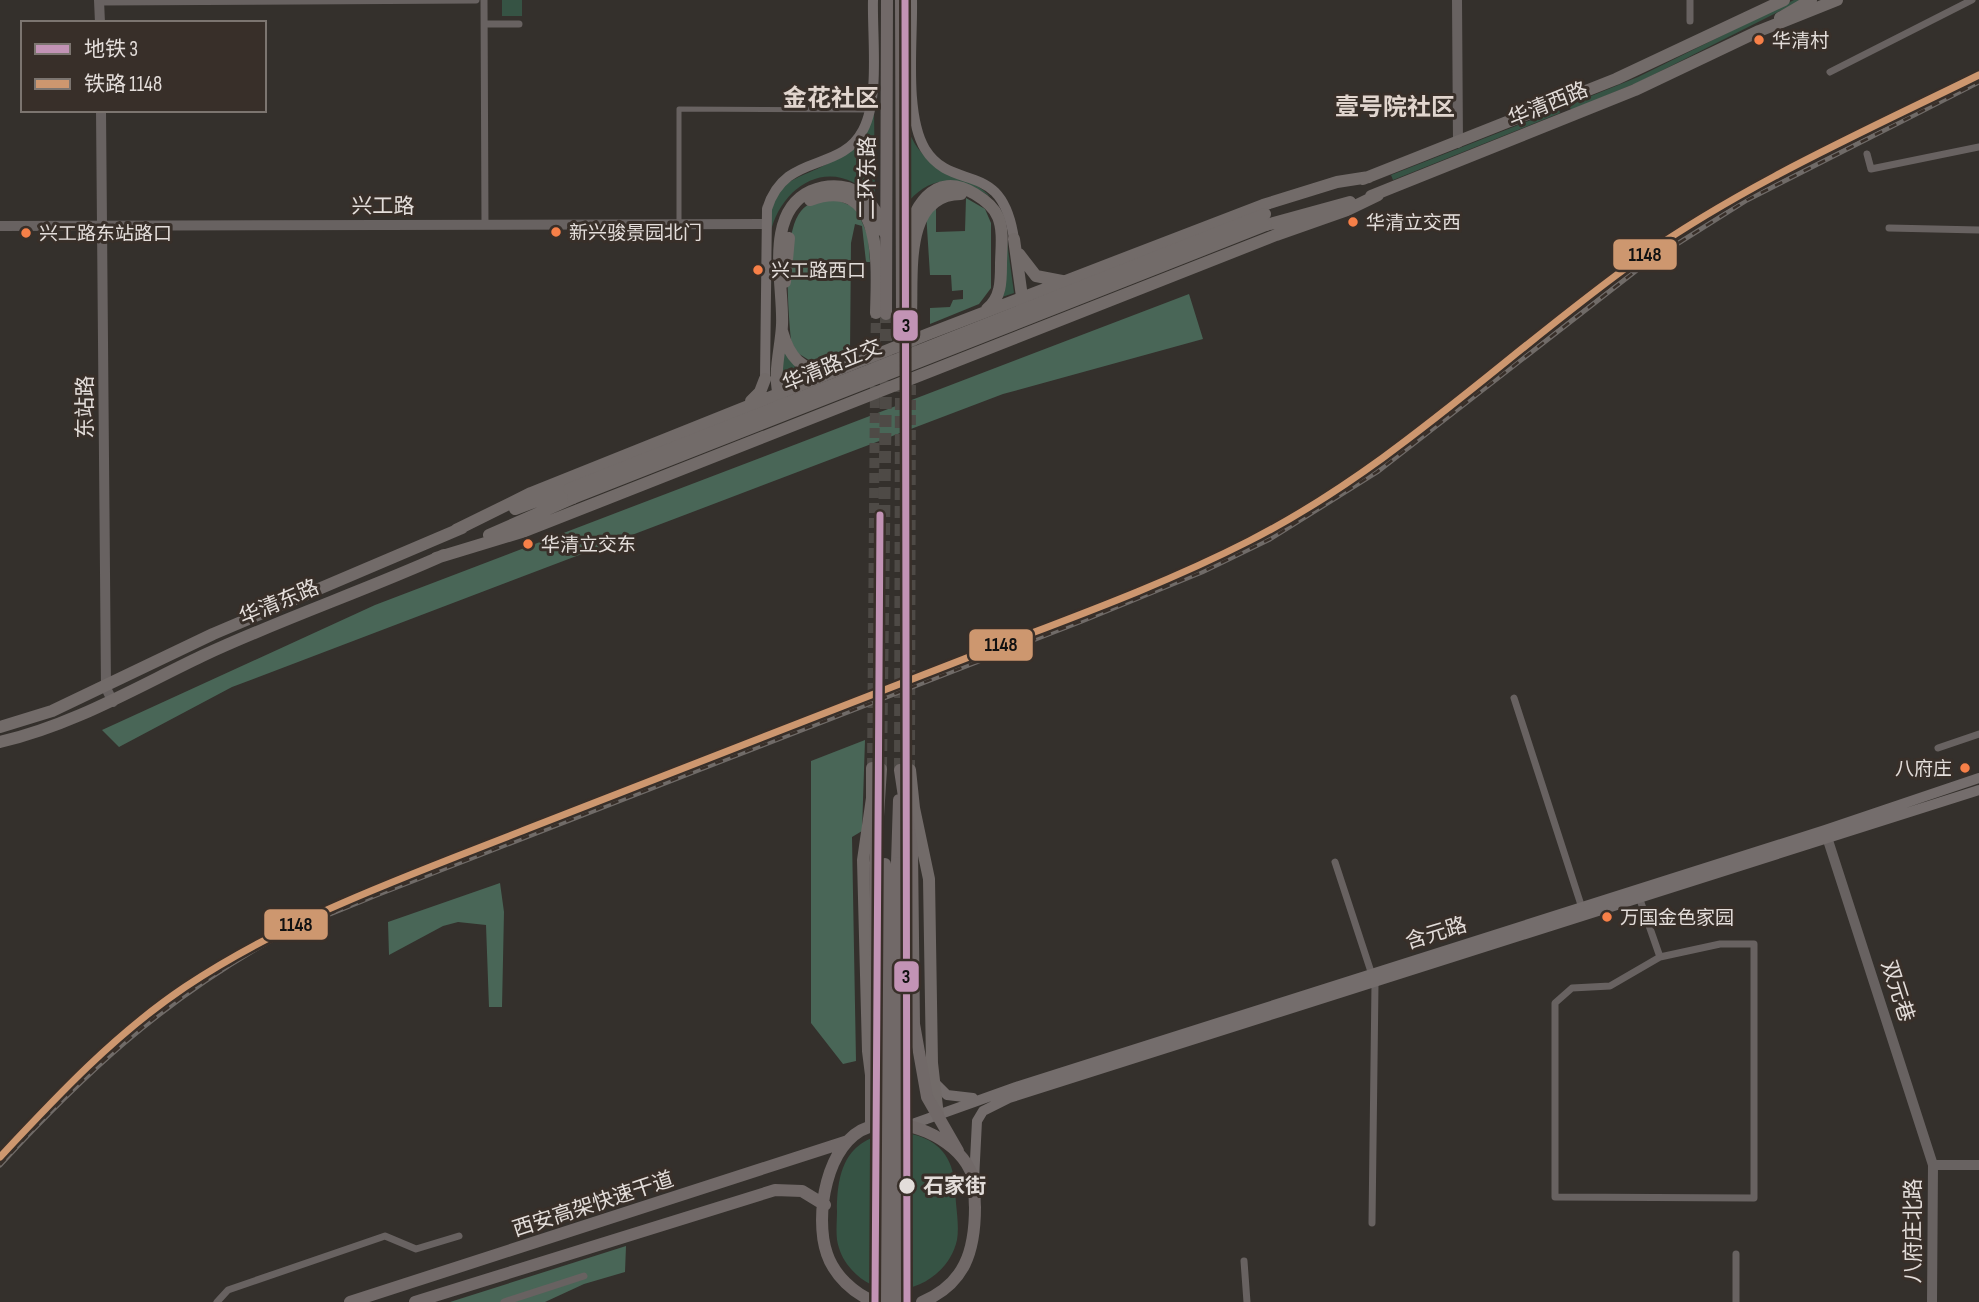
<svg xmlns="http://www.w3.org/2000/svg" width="1979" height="1302" viewBox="0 0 1979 1302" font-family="'Sofia Sans Condensed','Noto Sans SC',sans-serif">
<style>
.green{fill:#365344}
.forest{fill:#496657}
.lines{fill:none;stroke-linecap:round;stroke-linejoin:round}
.secondary-tunnel{stroke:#4e4a46;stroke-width:10;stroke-dasharray:10 5;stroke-linecap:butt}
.trunk-tunnel{stroke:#4e4a46;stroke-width:12;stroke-dasharray:12 6;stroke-linecap:butt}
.pedestrian{stroke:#686261;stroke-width:5}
.minor{stroke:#686261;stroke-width:7}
.tertiary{stroke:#686261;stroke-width:10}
.secondary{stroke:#746d6c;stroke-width:10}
.primary{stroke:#726b69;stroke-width:12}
.trunk{stroke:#716968;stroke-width:12}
.rail-casing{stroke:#706b68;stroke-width:5}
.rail{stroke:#382f29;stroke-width:2.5;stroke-dasharray:8;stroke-linecap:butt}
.primary-bridge{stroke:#726b69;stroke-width:12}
.trunk-bridge{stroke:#716968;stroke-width:12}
.rail-1-casing{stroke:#382f29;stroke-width:12}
.rail-1{stroke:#cd976f;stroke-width:7}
.metro-1-casing{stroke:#382f29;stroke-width:12}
.metro-1{stroke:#c293b5;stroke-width:7}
.bus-dot{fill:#f78048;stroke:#382f29;stroke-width:2.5}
.stop-dot{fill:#e3ddda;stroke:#382f29;stroke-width:2.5}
.labels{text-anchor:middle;stroke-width:6;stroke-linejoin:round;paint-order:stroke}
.bus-label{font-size:19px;fill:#e3ddda;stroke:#382f29;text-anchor:start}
.street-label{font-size:21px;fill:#e3ddda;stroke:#382f29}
.stop-label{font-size:21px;font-weight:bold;fill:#e3ddda;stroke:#382f29;text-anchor:start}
.quarter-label{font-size:24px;font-weight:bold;fill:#e1d5ce;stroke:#382f29}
.line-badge{stroke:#382f29;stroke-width:2.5}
.pale-badge-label{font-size:19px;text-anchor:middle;font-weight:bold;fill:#111}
</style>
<rect width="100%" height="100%" fill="#34302c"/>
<path class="green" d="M502,0H522V16H502Z
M1794,0H1802L1639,82L1571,110L1569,105L1638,77Z
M874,106L875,201C836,153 781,182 770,235C769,171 802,183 840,156C854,147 865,120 874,106Z
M1559,109L1560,113L1393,180L1391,175Z
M908,129C924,175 963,168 991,197C961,178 934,173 909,201Z
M1006,234L1014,293L1002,297Z
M781,349L806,374L782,383Z
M901,1132C916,1134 933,1139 943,1152C955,1167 955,1185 956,1203C957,1214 959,1228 957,1240C951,1268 924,1289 895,1290C871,1291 846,1271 839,1248C835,1237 837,1223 837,1211C837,1164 850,1135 901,1132Z"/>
<path class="forest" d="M830,197L856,208L868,236L870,262H866L862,226L855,224L851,243L850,355L817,365L796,352L791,340C788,310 782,234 801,211C808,202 819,200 830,197Z
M966,198L985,209L991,223V288L979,304L930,324V308L950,307L953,300L963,299V290L952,291L951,275H930L926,212L936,203V232L965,231Z
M1189,294L1203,339L1003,394L232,687L119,747L102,730L375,605Z
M865,740L862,831L852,837L856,1061L843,1064L811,1023V761Z
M500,883L504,912L502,1007H489L486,925L458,922L443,926L389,955L388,922Z
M626,1246L625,1272L584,1284L545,1302H450Z"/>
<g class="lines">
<path class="secondary-tunnel" d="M911,347V314
M875,363L876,313
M872,768L875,386
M910,770L911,373"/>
<path class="trunk-tunnel" d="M901,353L902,314
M886,359V314
M881,769L886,381
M900,770L901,374"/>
<path class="pedestrian" d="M679,224V109L871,110"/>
<path class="minor" d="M484,0L485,225
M99,2L476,0
M1690,21V0
M485,24H519
M1830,72L1972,0
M1867,154L1871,169L1979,147
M1889,228L1979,230
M1514,698L1582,908
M1938,748L1979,734
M1335,862L1375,984L1372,1223
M1638,894L1660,957L1610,986L1572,988L1555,1003V1197L1754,1198V944H1720L1660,957
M1736,1254V1302
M1244,1261L1247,1302
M217,1302L228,1290L385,1236L416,1249L459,1236
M504,1302L584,1276"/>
<path class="tertiary" d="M99,0L100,23
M1457,0L1458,143
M101,110L106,688L113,702
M0,226L766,224
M1825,831L1933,1165L1932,1302
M1933,1165H1979"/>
<path class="secondary" d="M912,0C913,41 904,114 925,149C953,194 1002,157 1014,239
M765,379L767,209C785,151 840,174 863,130C880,98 872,36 873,0
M933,1081L947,1095L973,1098
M907,1126L1016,1087L1825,830L1979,778
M974,1180L977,1121L983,1111L1009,1098L1979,790"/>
<path class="primary" d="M1780,18L1811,0
M1363,179L1616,79L1784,0
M1371,196L1635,90L1759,31L1837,0
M810,200C885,173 877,269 876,313
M1266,225L1350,202
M1014,239L1023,304
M906,246C911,210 933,168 975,194C985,200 994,207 998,217C1004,231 1001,250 1001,265C1001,281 1001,298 987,309
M1019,254L1036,276L1062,281
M785,282L789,238
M911,314C913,274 903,194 961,194
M782,331C789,356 801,372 829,371
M780,399C772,374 781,349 782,325C784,285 763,213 811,191C823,186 836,185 848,188C867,194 880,214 884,232
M751,401L760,392L765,379
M515,509L569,489
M456,530L531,493L928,334L1263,205L1337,182L1369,177
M489,535L573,498
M436,558L525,531L1276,235L1347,210L1378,195
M0,727L52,711L213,634L462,528
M0,742C73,725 135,688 202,656C281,619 364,591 444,555
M910,770L914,808L929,879L932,1063L938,1116
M871,1075L868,1051L863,860L872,798V768"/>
<path class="trunk" d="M901,0L902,314
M886,314L887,0
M900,770L912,850L914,1024L927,1097L958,1151
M897,863L899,800
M871,1126V1075L877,1051L875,863L881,769
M350,1302L848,1141
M415,1302L775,1190L802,1191L825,1205
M875,1302C854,1294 834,1275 827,1254C814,1217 826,1141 869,1127C904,1115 955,1138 970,1170C976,1181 974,1196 975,1207C975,1251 965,1284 922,1302"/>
<defs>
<path id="rail" d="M0,1165C84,1074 158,1005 266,943C300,924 339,911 374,896L1082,621L1202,572L1270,539L1377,472L1642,266L1747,200L1979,82"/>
</defs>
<use href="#rail" class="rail-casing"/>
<use href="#rail" class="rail"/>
<path class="primary-bridge" d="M569,489L1265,214
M573,498L1266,225"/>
<path class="trunk-bridge" d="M897,863L899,1302
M885,864L887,1302"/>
<defs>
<path id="rail-1" d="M0,1157C57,1096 115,1034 185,987C290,917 410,875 527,829C672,773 818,716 964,659C1059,622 1157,588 1249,541C1393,468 1507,353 1637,260C1743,185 1863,132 1979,75"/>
</defs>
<use href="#rail-1" class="rail-1-casing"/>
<use href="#rail-1" class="rail-1"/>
<defs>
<path id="metro-1" d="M905,0L907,1302
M875,1302L880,515"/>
</defs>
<use href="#metro-1" class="metro-1-casing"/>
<use href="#metro-1" class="metro-1"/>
</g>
<g class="bus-dot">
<circle cx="1759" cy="40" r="6"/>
<circle cx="1353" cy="222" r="6"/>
<circle cx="556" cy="232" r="6"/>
<circle cx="26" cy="233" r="6"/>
<circle cx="758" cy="270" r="6"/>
<circle cx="528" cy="544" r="6"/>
<circle cx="1965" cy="768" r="6"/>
<circle cx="1607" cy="917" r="6"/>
</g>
<circle class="stop-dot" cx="907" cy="1186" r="9"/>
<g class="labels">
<g class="bus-label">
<text x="1772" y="47">华清村</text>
<text x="1366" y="229">华清立交西</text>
<text x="569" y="239">新兴骏景园北门</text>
<text x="39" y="240">兴工路东站路口</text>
<text x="771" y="277">兴工路西口</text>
<text x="541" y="551">华清立交东</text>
<text x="1952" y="775" text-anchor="end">八府庄</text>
<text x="1620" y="924">万国金色家园</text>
</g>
<g class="street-label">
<text transform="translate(1548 104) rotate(-22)" y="7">华清西路</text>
<text transform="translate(867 178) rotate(-90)" y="7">二环东路</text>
<text x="383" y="213">兴工路</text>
<text transform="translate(832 365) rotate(-22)" y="7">华清路立交</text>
<text transform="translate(85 407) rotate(-90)" y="7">东站路</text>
<text transform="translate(279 602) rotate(-23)" y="7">华清东路</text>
<text transform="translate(1436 933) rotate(-17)" y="7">含元路</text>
<text transform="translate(1898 991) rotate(72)" y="7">双元巷</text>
<text transform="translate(593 1204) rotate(-18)" y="7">西安高架快速干道</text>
<text transform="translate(1913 1231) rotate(-90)" y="7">八府庄北路</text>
</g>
<g class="stop-label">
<text x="923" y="1193">石家街</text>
</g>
<g class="quarter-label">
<text x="831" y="106">金花社区</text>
<text x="1395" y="115">壹号院社区</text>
</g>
</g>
<g class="line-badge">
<rect x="1612" y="238" width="66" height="33" rx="7" fill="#cd976f"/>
<rect x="892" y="309" width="27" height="33" rx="7" fill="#c293b5"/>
<rect x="968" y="628" width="66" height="34" rx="7" fill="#cd976f"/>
<rect x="263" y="908" width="66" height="33" rx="7" fill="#cd976f"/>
<rect x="893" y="960" width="27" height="33" rx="7" fill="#c293b5"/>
</g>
<g class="pale-badge-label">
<text x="1645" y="261">1148</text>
<text x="906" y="332">3</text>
<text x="1001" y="651">1148</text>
<text x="296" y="931">1148</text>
<text x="906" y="983">3</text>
</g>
<rect x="21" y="21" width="245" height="91" fill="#382f29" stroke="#7c7570" stroke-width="2"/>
<rect x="35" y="44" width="35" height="10" fill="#c293b5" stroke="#7c7570" stroke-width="2"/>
<text x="84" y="56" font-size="21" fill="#e3ddda">地铁 3</text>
<rect x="35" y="79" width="35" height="10" fill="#cd976f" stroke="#7c7570" stroke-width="2"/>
<text x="84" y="91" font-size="21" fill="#e3ddda">铁路 1148</text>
</svg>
